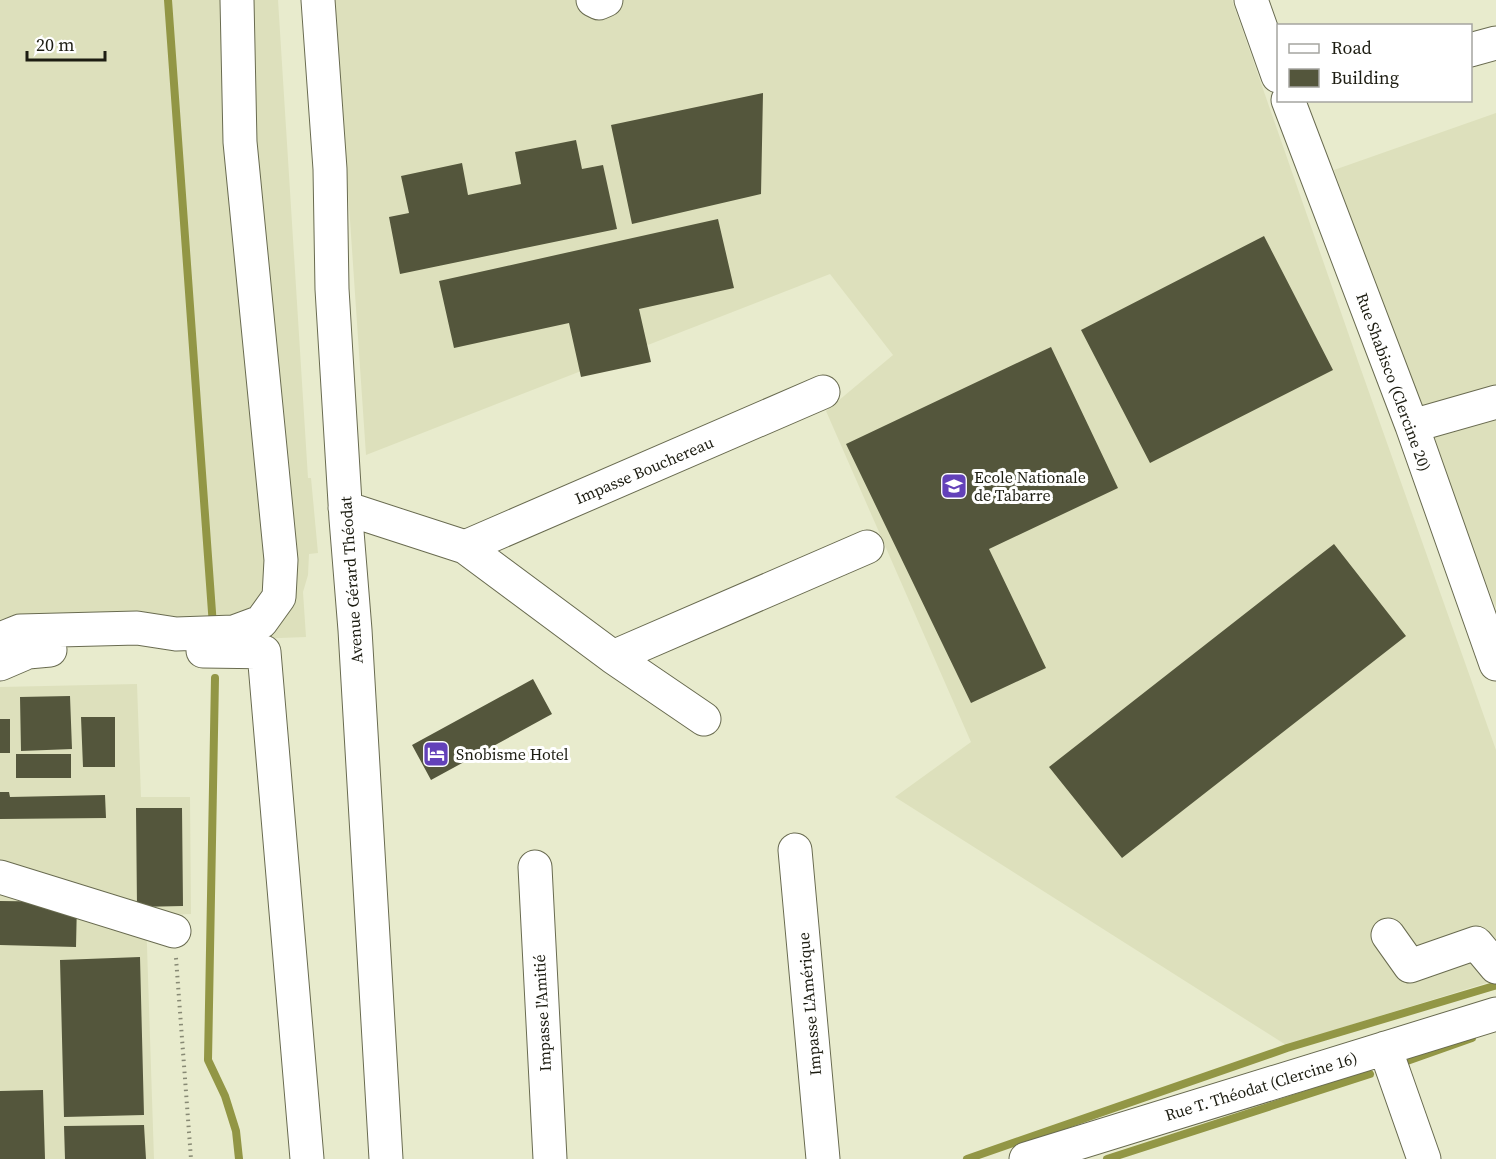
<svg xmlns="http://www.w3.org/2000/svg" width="1496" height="1159" viewBox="0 0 1496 1159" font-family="'Source Serif 4',serif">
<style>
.built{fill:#dde0bc}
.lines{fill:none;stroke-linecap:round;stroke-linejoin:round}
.stream{stroke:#929645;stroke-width:8}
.building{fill:#54563c}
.minor-casing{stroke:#696b50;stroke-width:35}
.path{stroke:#878974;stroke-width:4;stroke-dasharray:1.5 4.5;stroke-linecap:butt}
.minor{stroke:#fff;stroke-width:33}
.labels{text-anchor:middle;stroke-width:6;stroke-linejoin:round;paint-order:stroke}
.street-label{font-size:16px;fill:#1d1d12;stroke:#fff}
.poi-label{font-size:16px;fill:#1d1d12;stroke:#fff;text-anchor:start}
</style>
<rect width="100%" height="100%" fill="#e8ebcd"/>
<path class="built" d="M0,0H278L308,478H311L318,553L309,554L308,575L303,592L306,637L183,642L27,641L0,652Z
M335,0H1232L1359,364L1496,750V980L1286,1045L895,797L971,742L826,411L893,355L830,274L366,455Z
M1496,113V608L1433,450L1334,170Z
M137,684L141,797H190L191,914L146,916L154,1159H0V687Z"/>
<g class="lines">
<path class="stream" d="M168,0L213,626
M215,678L208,1060L225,1096L236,1131L239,1159
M1407,1061L1472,1038
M967,1159L1287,1048L1494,986
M1107,1159L1370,1074"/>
</g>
<path class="building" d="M763,93L761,194L632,224L611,125Z
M576,140L582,169L603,165L617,229L400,274L389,217L409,213L401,176L462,163L468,195L521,184L515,152Z
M718,219L734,288L639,309L651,362L581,377L569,323L454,348L439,281Z
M1264,236L1333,370L1150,463L1081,330Z
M1051,347L1118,488L989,549L1046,668L971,703L846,444Z
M1334,544L1406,636L1122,858L1049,767Z
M533,679L552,714L431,780L412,745Z
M70,696L72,749L21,751L20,697Z
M81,717H115V767H83Z
M0,719H10V753H0Z
M16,754H71V778H16Z
M0,792H9L10,797L105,795L106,818L0,819Z
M136,808H182L183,906L137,907Z
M0,901L77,902L76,947L0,945Z
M140,957L144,1115L64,1117L60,960Z
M43,1090L45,1159H0V1091Z
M144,1125L146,1159H65L64,1126Z"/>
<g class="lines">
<defs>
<path id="minor" d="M318,0L330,169L332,289L346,519L355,630L386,1159
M593,0L599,3L606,0
M1251,0L1278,76
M1470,50L1496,43
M1288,100L1412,426L1496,664
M1412,426L1496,402
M345,508L465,547L613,657L704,719
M465,547L823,392
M0,639L20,631L137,628L176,634L234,632L261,622L279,597L281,560L240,142L237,0
M203,651L264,652L307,1159
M613,657L867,547
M0,664L28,652L50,650
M795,850L823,1159
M535,867L550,1159
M0,877L174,931
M1388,935L1410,966L1476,943L1496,967
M1385,1048L1424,1159
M1026,1159L1496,1014"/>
</defs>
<use href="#minor" class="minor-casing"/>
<path class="path" d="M176,958L191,1159"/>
<use href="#minor" class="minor"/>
</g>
<defs>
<symbol id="school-square" viewBox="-11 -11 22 22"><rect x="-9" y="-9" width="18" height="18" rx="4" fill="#6341b9" stroke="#fff"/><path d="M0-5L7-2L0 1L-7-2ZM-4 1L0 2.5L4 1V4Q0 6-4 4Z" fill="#fff"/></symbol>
<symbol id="hotel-square" viewBox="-11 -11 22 22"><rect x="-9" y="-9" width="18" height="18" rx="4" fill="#6341b9" stroke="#fff"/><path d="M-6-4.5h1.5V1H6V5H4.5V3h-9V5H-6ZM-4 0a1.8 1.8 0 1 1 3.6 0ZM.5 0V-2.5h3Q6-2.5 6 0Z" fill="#fff"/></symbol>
</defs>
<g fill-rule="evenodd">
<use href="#school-square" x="939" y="471" width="30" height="30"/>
<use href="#hotel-square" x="421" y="739" width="30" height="30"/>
</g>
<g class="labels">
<g class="street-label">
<text transform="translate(1394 382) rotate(70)" y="6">Rue Shabisco (Clercine 20)</text>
<text transform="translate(644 470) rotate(-23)" y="6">Impasse Bouchereau</text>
<text transform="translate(351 580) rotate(-94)" y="6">Avenue Gérard Théodat</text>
<text transform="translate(809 1004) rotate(-95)" y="6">Impasse L'Amérique</text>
<text transform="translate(542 1013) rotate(-93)" y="6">Impasse l'Amitié</text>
<text transform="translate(1261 1086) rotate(-17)" y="6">Rue T. Théodat (Clercine 16)</text>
</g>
<g class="poi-label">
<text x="974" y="483">Ecole Nationale<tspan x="974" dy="18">de Tabarre</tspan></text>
<text x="456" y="760">Snobisme Hotel</text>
</g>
</g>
<rect x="1277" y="24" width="195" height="78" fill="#ffffff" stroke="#a5a5a0" stroke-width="1.5"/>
<rect x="1289" y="44" width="30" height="9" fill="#ffffff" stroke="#a5a5a0" stroke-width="1.5"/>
<text x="1331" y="54" font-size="18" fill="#1d1d12">Road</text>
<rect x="1289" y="69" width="30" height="18" fill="#54563c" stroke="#a5a5a0" stroke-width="1.5"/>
<text x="1331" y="84" font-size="18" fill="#1d1d12">Building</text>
<path d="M27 51v9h78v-9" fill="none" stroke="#1d1d12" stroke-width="3"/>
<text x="36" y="51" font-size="18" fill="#1d1d12" stroke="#ffffff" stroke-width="4.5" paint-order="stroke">20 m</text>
</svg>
